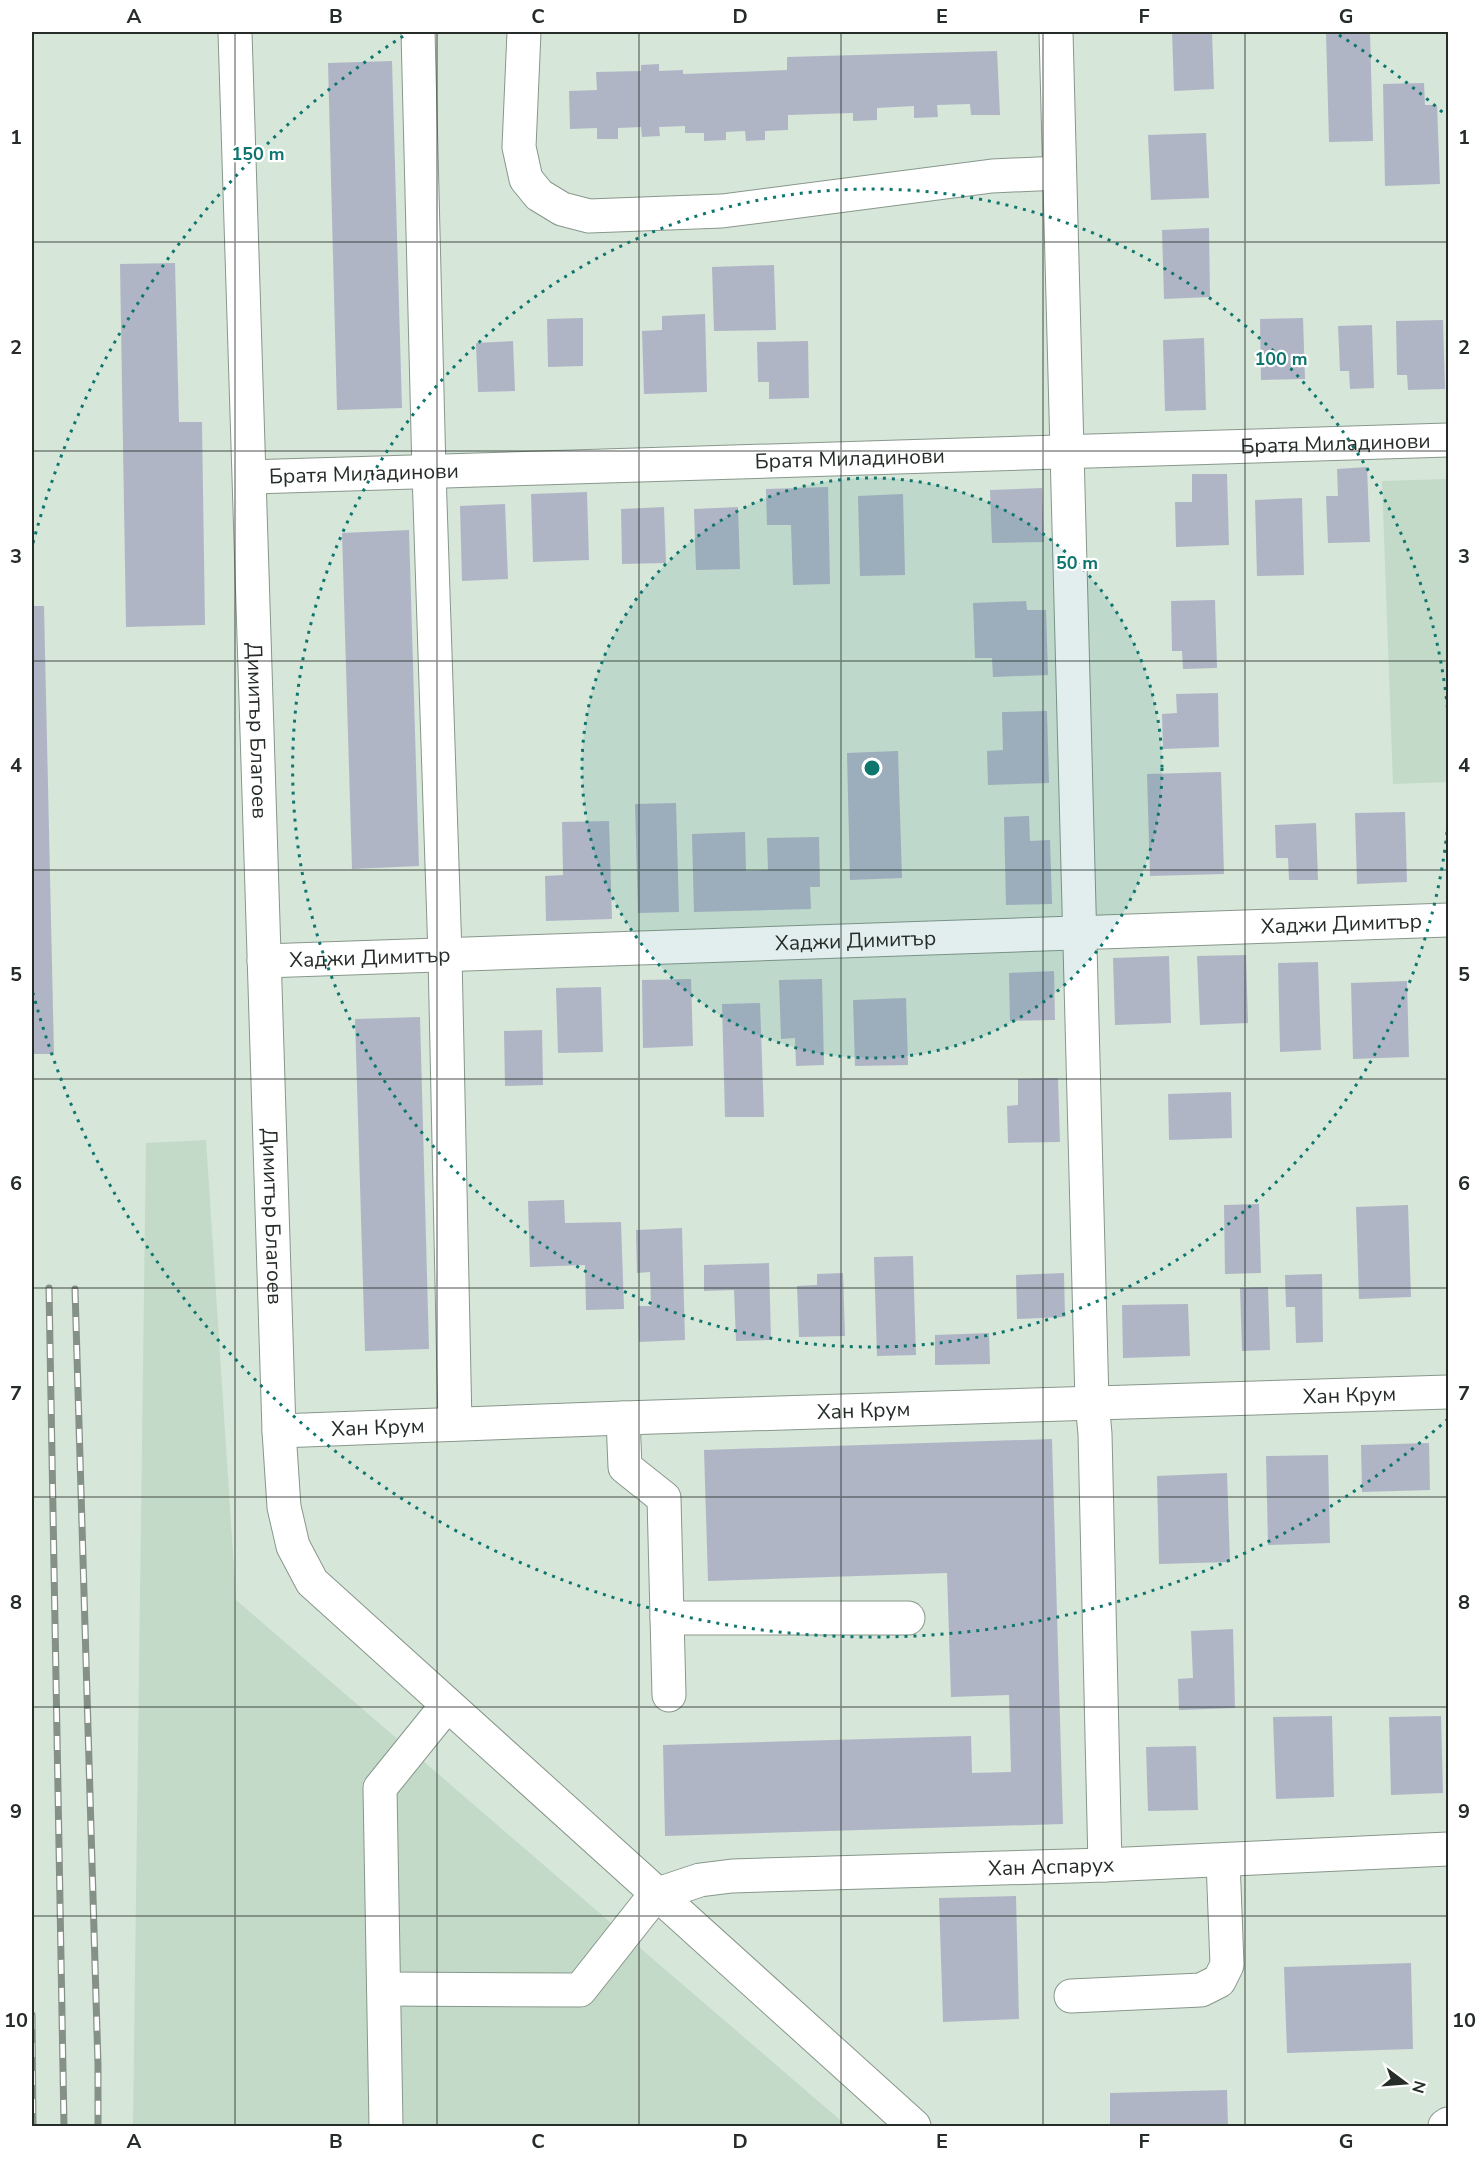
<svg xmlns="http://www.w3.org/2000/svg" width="1480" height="2158" viewBox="0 0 1480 2158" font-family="'Nunito Sans',sans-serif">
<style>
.built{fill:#c3dac8}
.building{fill:#b0b5c6}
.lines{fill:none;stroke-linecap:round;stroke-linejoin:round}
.minor-casing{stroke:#88978b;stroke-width:35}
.minor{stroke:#fff;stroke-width:33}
.rail-casing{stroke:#859187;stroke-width:7}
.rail{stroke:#fff;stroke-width:4.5;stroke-dasharray:14;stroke-linecap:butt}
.grid{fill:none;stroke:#262d28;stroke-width:1.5;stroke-opacity:0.55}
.ring{fill:none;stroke:#0f766e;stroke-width:3;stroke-dasharray:3 6}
.labels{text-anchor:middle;stroke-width:4.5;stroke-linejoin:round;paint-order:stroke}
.street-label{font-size:21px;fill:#262d28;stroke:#fff}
.centre{fill:#0f766e;stroke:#fff;stroke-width:3}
.ring-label{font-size:18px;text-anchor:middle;font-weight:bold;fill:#0f766e;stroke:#fff;stroke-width:4.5;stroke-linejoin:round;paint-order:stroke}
.neatline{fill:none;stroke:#262d28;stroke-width:2}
.grid-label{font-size:20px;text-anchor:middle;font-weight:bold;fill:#262d28}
</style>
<rect width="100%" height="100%" fill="#d6e6d9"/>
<path class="built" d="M1448,479V782L1393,784L1382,481Z
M206,1140L236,1600L847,2126H133L146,1143Z"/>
<path class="building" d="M1172,32H1212L1214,89L1174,91Z
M1326,32H1370L1373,141L1329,142Z
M997,51L1000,115H971L970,104L937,105L938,117L914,118V106L877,108V120L853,121V113L788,115V130L765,131V140L746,141L745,131L726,132V140L704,141V133H685V126L659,127L660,136L642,137L641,127L618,128V139H597V128L570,129L569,91L597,90L596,72L641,71V65L659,64V71L683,70V74L787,70V57Z
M392,61L402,408L337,410L328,63Z
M1424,83L1425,105H1437L1440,184L1385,186L1383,84Z
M1206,133L1209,198L1151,200L1148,135Z
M1209,228L1210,297L1164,299L1162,230Z
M175,263L179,422H202L205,625L126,627L120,264Z
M774,265L776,330L714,331L712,267Z
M705,314L707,392L644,394L642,331L662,330V316Z
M583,318V366L548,367L547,319Z
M1303,318L1305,379L1261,380L1260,319Z
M1443,320L1445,389L1408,390L1407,375H1397L1396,321Z
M1372,325L1374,388L1350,389L1349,371H1340L1338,326Z
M1204,338L1206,410L1165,411L1163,340Z
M513,341L515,391L478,392L476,343Z
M808,341L809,398L769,399V382H758L757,342Z
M1367,467L1370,542L1328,543L1326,496H1338L1337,469Z
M1192,474H1227L1229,545L1176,547L1175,502H1192Z
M828,487L830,584L793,585L791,525H767L766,489Z
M1042,488L1044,542L992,543L990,490Z
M587,492L589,560L533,562L531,494Z
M903,494L905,575L860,576L858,496Z
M1302,498L1304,575L1257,576L1255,500Z
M505,504L508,579L462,581L460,506Z
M664,507L666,563L622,564L621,509Z
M738,507L740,569L696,570L694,509Z
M409,530L419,866L352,869L342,533Z
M1215,600L1217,668L1183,669L1182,651H1172L1171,601Z
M1026,601L1027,610H1046L1048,675L993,677L992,658H975L973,603Z
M32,606H44L54,1054H32Z
M1218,693L1219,747L1163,749L1162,714L1177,713L1176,694Z
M1047,711L1049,783L988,785L987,751L1003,750L1002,712Z
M898,751L902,878L850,880L847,753Z
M1221,772L1224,874L1150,876L1147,774Z
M676,803L679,912L638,913L635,804Z
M1405,812L1407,882L1357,884L1355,813Z
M1029,816L1030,841L1050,840L1052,904L1006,905L1004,817Z
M609,821L612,919L546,921L545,876L563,875L562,822Z
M1316,823L1318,880H1289L1288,858H1276L1275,825Z
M745,832L746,871L768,870L767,838L819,837L820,887H810L811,909L694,912L692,834Z
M1246,955L1248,1023L1200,1025L1197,956Z
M1169,956L1171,1023L1115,1025L1113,958Z
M1318,962L1321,1050L1280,1052L1278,963Z
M1054,971L1055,1020L1010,1021L1009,973Z
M691,979L693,1046L643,1048L642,980Z
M822,979L824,1065L796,1066L795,1038L781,1039L779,980Z
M1407,981L1409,1057L1353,1059L1351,983Z
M601,987L603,1052L558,1053L556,988Z
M906,998L908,1065L855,1066L853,1000Z
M760,1003L764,1117H725L722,1004Z
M420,1017L429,1349L365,1351L355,1019Z
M542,1030L543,1085L505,1086L504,1031Z
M1058,1078L1060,1142L1008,1143L1007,1106L1018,1105V1079Z
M1231,1092L1232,1138L1169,1140L1168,1094Z
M564,1200L565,1223L621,1222L624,1309L586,1310L585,1265L530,1267L528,1201Z
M1259,1204L1261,1273L1225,1274L1224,1205Z
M1408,1205L1411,1297L1359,1299L1356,1207Z
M682,1228L685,1340L639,1342L638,1306H651L650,1272L637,1273L636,1230Z
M913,1256L916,1355L877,1356L874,1257Z
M769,1263L771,1340L736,1341L734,1290L704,1291V1265Z
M843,1273L845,1336L799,1337L797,1286L817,1285V1274Z
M1064,1273L1065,1317L1017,1319L1016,1275Z
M1322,1274L1323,1342L1296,1343L1295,1307H1286L1285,1275Z
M1268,1287L1270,1350L1242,1351L1240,1288Z
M1188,1304L1190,1356L1123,1358L1122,1305Z
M989,1333L990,1364L935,1365V1335Z
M1052,1439L1063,1824L665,1836L663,1745L971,1736L972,1773L1011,1772L1009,1695L951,1697L947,1573L708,1581L704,1450Z
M1429,1443L1430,1490L1362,1492L1361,1445Z
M1328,1455L1330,1543L1268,1545L1266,1456Z
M1227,1473L1230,1562L1159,1564L1157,1476Z
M1233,1629L1235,1708L1179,1710L1178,1679L1193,1678L1191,1631Z
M1332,1716L1334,1797L1276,1799L1273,1717Z
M1441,1716L1443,1793L1391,1795L1389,1717Z
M1196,1746L1198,1810L1148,1811L1146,1747Z
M1016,1896L1019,2019L943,2022L939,1898Z
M1411,1963L1413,2049L1287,2053L1284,1967Z
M1227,2090L1228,2126H1110V2093Z"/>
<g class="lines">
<defs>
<g id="minor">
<path id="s1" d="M235,32L279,1431L284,1507L293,1546L312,1582L914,2126"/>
<path d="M418,32L429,472L445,955L455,1424"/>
<path d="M524,32L519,147L526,179L539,195L562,209L589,216L722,211L992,176L1059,173"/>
<path d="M1056,32L1092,1402L1095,1434L1105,1865"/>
<path id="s2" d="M250,477L1448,440"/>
<path id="s3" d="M264,961L1448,920"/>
<path d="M623,1418L625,1467L664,1498L669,1695"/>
<path id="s4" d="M279,1431L623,1418L1448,1392"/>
<path d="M667,1618H908"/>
<path id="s5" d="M384,1989L580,1990L655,1895L700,1880L732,1876L1105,1865L1448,1849"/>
<path d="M1071,1996L1201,1990L1219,1981L1227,1965L1223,1860"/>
<path d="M386,2126L380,1788L447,1705"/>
<path d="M1445,2126L1448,2124"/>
</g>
</defs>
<use href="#minor" class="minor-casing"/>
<use href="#minor" class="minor"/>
<defs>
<path id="rail" d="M49,1288L64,2126
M75,1289L98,2065V2126
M32,2015L33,2126"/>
</defs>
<use href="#rail" class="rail-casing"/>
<use href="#rail" class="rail"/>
</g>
<path class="grid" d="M235,32V2126M437,32V2126M639,32V2126M841,32V2126M1043,32V2126M1245,32V2126M32,242H1448M32,451H1448M32,661H1448M32,870H1448M32,1079H1448M32,1288H1448M32,1497H1448M32,1707H1448M32,1916H1448"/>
<circle cx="872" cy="768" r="290" fill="#0f766e" fill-opacity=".12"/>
<g class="ring">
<circle cx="872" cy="768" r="290"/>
<path d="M1448 823A579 579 0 1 1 1448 713"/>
<path d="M1448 1419A869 869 0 0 1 33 993M33 543A869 869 0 0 1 405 35M1339 35A869 869 0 0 1 1448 117"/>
</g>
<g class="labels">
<g class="street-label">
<text dy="7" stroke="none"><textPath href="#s2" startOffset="1086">Братя Миладинови</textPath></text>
<text dy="7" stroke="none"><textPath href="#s2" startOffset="600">Братя Миладинови</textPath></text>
<text dy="7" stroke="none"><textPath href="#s2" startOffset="114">Братя Миладинови</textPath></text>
<text dy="7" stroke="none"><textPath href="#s1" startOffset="699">Димитър Благоев</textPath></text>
<text dy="7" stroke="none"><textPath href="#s3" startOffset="1078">Хаджи Димитър</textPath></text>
<text dy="7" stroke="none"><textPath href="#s3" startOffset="592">Хаджи Димитър</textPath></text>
<text dy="7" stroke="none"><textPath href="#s3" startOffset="106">Хаджи Димитър</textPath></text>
<text dy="7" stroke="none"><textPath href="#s1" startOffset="1185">Димитър Благоев</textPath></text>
<text dy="7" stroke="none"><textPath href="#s4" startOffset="1071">Хан Крум</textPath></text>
<text dy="7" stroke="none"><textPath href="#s4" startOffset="585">Хан Крум</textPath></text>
<text dy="7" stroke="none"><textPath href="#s4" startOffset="99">Хан Крум</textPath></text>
<text dy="7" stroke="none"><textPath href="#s5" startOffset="716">Хан Аспарух</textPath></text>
</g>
</g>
<circle cx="872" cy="768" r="9" class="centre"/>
<g class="ring-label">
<text x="258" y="160">150 m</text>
<text x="1281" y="365">100 m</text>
<text x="1077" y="569">50 m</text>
</g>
<rect width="1480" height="2158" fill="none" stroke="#ffffff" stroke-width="66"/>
<g transform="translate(1405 2083) rotate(106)" stroke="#ffffff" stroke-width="4.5" paint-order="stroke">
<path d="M0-4.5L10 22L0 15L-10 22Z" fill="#262d28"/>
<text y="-9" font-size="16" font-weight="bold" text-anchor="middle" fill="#262d28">N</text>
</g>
<rect x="33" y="33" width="1414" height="2092" class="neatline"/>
<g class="grid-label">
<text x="134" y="23">A</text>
<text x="336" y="23">B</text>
<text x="538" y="23">C</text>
<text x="740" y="23">D</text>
<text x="942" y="23">E</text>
<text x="1144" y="23">F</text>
<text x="1346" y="23">G</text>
<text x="16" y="144">1</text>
<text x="1464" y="144">1</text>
<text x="16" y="354">2</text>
<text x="1464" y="354">2</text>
<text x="16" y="563">3</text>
<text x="1464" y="563">3</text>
<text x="16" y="772">4</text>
<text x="1464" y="772">4</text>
<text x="16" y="981">5</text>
<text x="1464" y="981">5</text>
<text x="16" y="1190">6</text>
<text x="1464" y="1190">6</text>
<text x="16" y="1400">7</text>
<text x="1464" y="1400">7</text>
<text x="16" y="1609">8</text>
<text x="1464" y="1609">8</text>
<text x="16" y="1818">9</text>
<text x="1464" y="1818">9</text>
<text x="16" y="2027">10</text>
<text x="1464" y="2027">10</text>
<text x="134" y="2148">A</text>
<text x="336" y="2148">B</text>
<text x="538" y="2148">C</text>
<text x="740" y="2148">D</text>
<text x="942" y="2148">E</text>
<text x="1144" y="2148">F</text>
<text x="1346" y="2148">G</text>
</g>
</svg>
